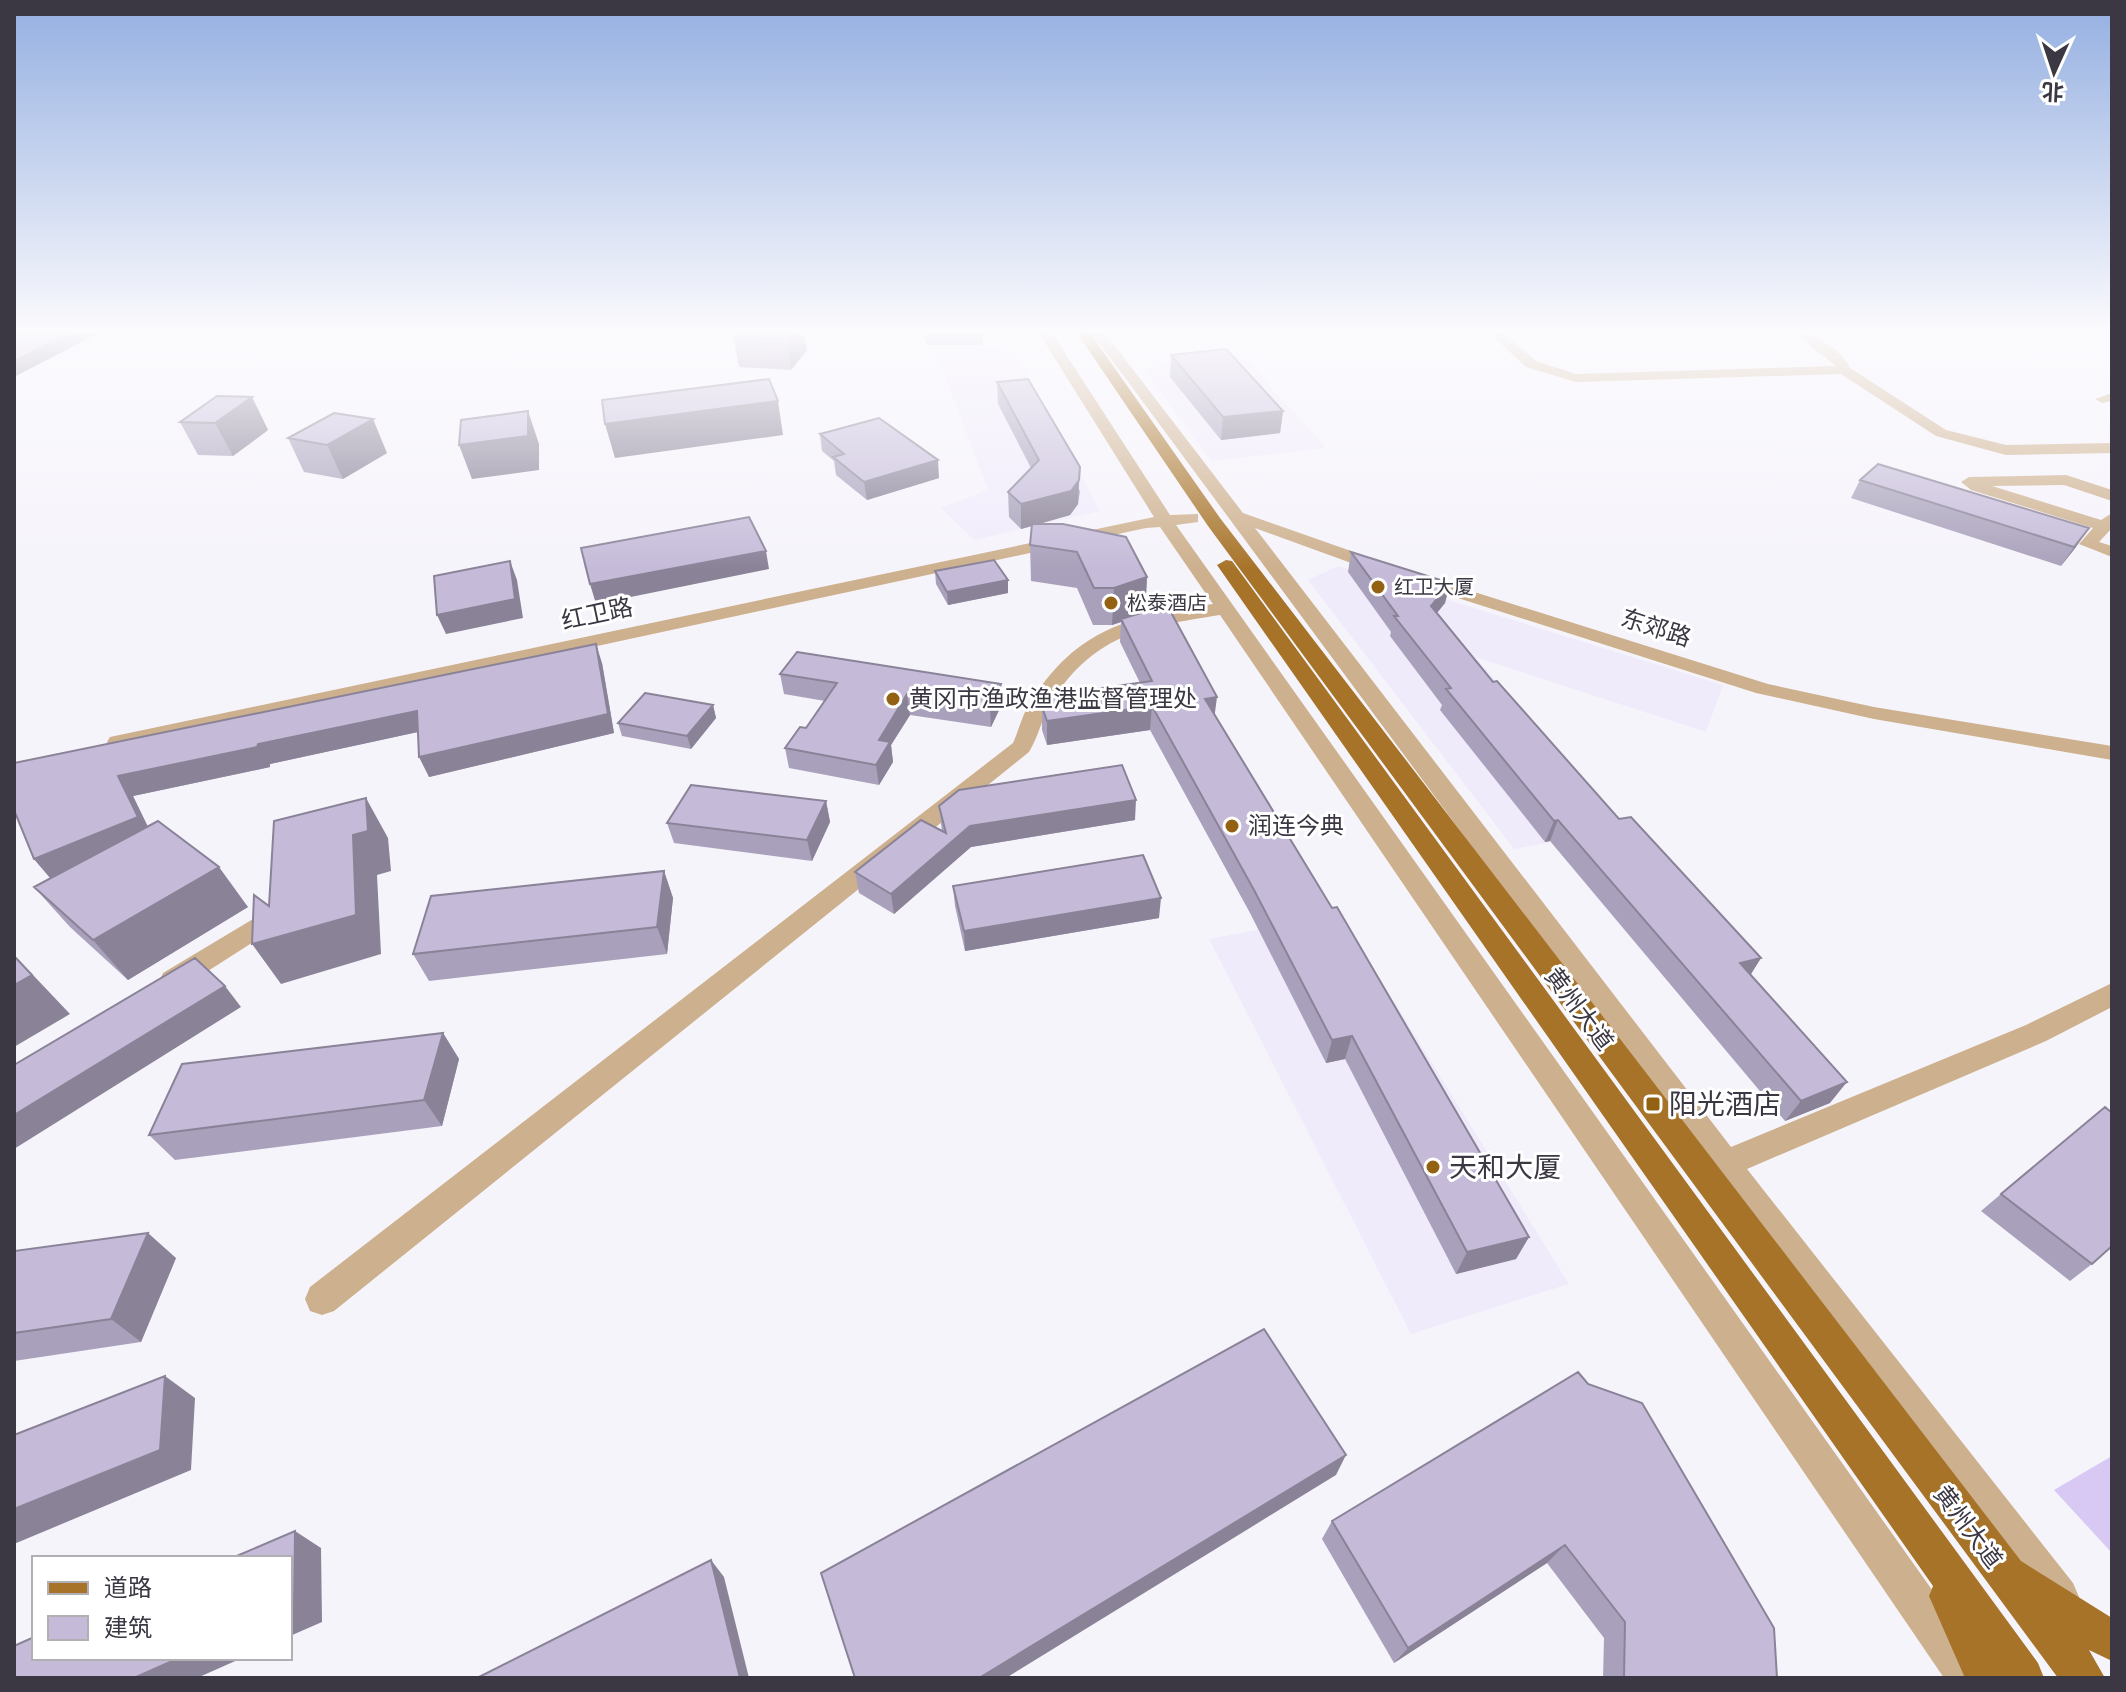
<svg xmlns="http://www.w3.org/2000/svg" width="2126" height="1692" viewBox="0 0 2126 1692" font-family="'DejaVu Sans','Noto Sans SC',sans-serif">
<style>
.built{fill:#f0ebfb}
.green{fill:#d7c8f4}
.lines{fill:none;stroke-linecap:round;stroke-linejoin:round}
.minor{fill:#cdb08d;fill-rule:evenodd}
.major{fill:#a77328;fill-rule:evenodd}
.wall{fill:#a9a1bb}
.shaded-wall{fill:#8a8398}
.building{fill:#c5bbd9;stroke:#8a8398;stroke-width:2}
.poi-dot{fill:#926111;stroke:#fff;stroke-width:3}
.labels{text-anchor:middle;stroke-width:6;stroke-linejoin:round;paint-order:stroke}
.far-poi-label{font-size:20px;fill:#3b3743;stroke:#fff;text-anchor:start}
.street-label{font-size:24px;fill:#3b3743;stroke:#fff}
.poi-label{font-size:24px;fill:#3b3743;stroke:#fff;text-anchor:start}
.near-poi-label{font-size:28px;fill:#3b3743;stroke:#fff;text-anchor:start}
</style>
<rect width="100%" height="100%" fill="#f6f4fb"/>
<path class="built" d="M1012,346L1100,511L974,540L941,508L988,490L936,353Z
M1245,358L1326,448L1211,461L1143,368Z
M1338,566L1723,685L1706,732L1475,657L1626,828L1514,849L1308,580Z
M1340,914L1569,1284L1411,1334L1209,939Z"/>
<path class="green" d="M2112,1456V1553L2054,1490Z"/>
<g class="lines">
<path class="minor" d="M1039,333H1052L1170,515L1198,514V522L1176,525L1984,1663L1990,1678H1944L1220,615C1146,627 1096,632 1052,701C1042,717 1039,736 1029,752L334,1311L322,1315L310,1311L305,1299L310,1287L1013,743C1019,730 1022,715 1030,703C1077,627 1132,616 1213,604L1160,527L1146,528L118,749L110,747L107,742L110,737L1154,517Z
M1092,333H1105L1243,513L1388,564V572H1376L1255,528L1731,1147L2026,1025L2112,983V1007L2046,1041L1747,1169L2073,1583L2079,1597L2073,1611L2059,1617L2045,1611L1714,1174Z
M1489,333H1503L1536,361L1576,374L1836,366L1794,333C1813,333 1842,349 1850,368L1946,430L2006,445L2112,443V453L2006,455L1936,436L1841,374L1576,382L1526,367Z
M2112,393V401L2102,403L2095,399Z
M2066,475L2112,490V501L2064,485L1992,486L2101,520L2112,513V528L2099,542L2112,546V557L2079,544L2093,528L1971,490L1961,482L1969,477Z
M1417,574L1768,684L1874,707L2112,746V760L1874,719L1756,693L1411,583L1408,579Z
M280,903L289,905L293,912L289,919L183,987L173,990L163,987L160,980L163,973Z"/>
<path class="major" d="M1077,333H1090L1220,518L2021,1561L2112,1618V1661L2089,1650L2105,1678H2058L1208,526Z
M1226,560L1232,561L2038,1663L2044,1678H1965L1929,1596L1933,1586L1217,565Z"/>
</g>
<path class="wall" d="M804,333L807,350L791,370L739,367L733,336Z
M922,333H983V345H927Z
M1171,355L1283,411L1280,433L1221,440L1170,377Z
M997,382L1080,491L1078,504L1070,515L1039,524L1147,577L1145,612L1215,715L1529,1237L1516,1259L1456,1274L1345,1059L1326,1063L1250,913L1150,730L1047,745L1042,730V707L1140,683L1120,642L1121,622L1112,625H1093L1077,588L1031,581L1030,545L1032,526L1021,529L1009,517L1008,492L1031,468L998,404Z
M252,397L268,430L233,456L198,455L180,422Z
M820,434L939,478L867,500L836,475L834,461L822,451Z
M288,438L387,453L343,479L304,472Z
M1860,480L2076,547L2061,566L1851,498Z
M1351,552L1450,583L1445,603L1437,613L1493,682L1619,819L1761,958L1750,975L1830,1103L1785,1121L1550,841L1545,842L1440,710L1442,705L1390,636L1391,632L1348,572Z
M935,571L1008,593L948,605L936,584Z
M602,663L614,733L429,777L418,732L270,764V767L133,796L147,826L248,907L128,980L70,927L34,887L51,879L34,859L17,817L14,818V763Z
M780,674L1001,684L1002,704L991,727L910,715L891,745L893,762L879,785L789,768L785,748L806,728L825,701L784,694Z
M713,705L716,718L691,749L622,736L618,723Z
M826,801L830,822L812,861L674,843L667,823Z
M939,806L1135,820L971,847L894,914L859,893L855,872L942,832Z
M664,871L673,898L667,954L429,981L413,954Z
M953,886L1159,918L965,951L955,906Z
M443,1033L459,1059L442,1126L175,1160L149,1135Z
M2001,1194L2092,1264L2070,1281L1981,1211Z
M14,1251L176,1258L141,1342L14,1361Z
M1578,1372L1777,1678H1603L1604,1638L1547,1563L1394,1663L1322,1539L1332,1521Z"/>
<path class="shaded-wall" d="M70,333H99L14,377V361Z
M791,333H804L807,350L791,370L786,339Z
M252,397L268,430L233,456L215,423Z
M778,401L783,435L615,458L605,424Z
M528,411L539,444V470L472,479L459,445Z
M1283,411L1280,433L1221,440L1223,417Z
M373,419L387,453L343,479L327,445Z
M938,460L939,478L867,500L864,482Z
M1080,467L1078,504L1070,515L1021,529V504Z
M2089,528L2076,547L2061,566L2074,547Z
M766,551L769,569L596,604L590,584Z
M510,561L517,580L523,618L446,634L437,615Z
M1147,577L1145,614L1121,619V622L1112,625L1114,588Z
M1008,580V593L948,605L947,592Z
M1450,583L1445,603L1426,626L1431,606Z
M596,644L602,663L614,733L429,777L419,757Z
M1001,684L1002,704L991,727L990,707Z
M907,694L910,715L891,745L893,762L879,785L876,765L879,740Z
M1217,697L1214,720L1205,699Z
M713,705L716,718L691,749L687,736Z
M1152,706L1150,730L1047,745V721Z
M417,711L427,730L270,764V767L133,796L153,837L51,879L34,859L118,776L258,744Z
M366,798L388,838L391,871L377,875L381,954L281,984L252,944L353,835Z
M1136,800L1135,820L971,847L894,914L891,894L970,826Z
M826,801L830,822L812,861L807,840Z
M1558,820L1550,841L1545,842L1554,821Z
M219,867L248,907L128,980L93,940Z
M664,871L673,898L667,954L657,927Z
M1161,898L1159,918L965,951L964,931Z
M14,955L70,1014L14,1047Z
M1761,958L1748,979L1740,963Z
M225,986L241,1007L14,1149V1115Z
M443,1033L459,1059L442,1126L424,1100Z
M1352,1036L1345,1059L1326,1063L1332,1040Z
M1847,1082L1830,1103L1785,1121L1801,1101Z
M148,1233L176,1258L141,1342L111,1319Z
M1529,1237L1516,1259L1456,1274L1467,1252Z
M165,1376L195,1398L191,1470L14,1544V1509Z
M1346,1455L1336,1475L1006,1678H979Z
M295,1531L321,1548L322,1622L290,1636V1609Z
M1565,1545L1547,1563L1394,1663L1408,1648Z
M711,1560L724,1577L749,1678H740Z
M179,1658H242L197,1678H134Z"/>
<path class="building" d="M14,333H70L14,361Z
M736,333H791L786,339L733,336Z
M1226,349L1283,411L1223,417L1171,355Z
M769,379L778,401L605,424L602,400Z
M1028,379L1080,467L1079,480L1071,491L1021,504L1008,492L1039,460L997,382Z
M217,396L252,397L215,423L180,422Z
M528,411V436L459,445L461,420Z
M334,413L373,419L327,445L288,438Z
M879,418L938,460L864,482L833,457L844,454L820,434Z
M1878,464L2089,528L2074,547L1860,480Z
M749,517L766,551L590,584L581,548Z
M1032,524H1063L1126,537L1147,577L1114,588H1094L1077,552L1030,545Z
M1351,552L1450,583L1431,606L1493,682L1497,681L1619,819L1631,817L1761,958L1740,963L1847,1082L1801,1101L1558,820L1554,821L1446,689L1451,688L1394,616H1398Z
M994,560L1008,580L947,592L935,571Z
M510,561L515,599L437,615L434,576Z
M1167,605L1217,697L1205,699L1332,908L1337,907L1529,1237L1467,1252L1352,1036L1332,1040L1254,890L1152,706L1047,721L1042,707L1046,696L1152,681L1121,619Z
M596,644L608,714L419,757L417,711L258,744L257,747L118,776L138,817L34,859L14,810V763Z
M797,652L1001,684L990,707L907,694L879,740L890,742L876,765L785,748L800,727L806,728L837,683L780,674Z
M645,693L713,705L687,736L618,723Z
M1122,765L1136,800L970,826L891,894L855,872L921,820L946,833L939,806L959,790Z
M691,785L826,801L807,840L667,823Z
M366,798L368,831L353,835L356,915L252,944L254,895L269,906L274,821Z
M158,821L219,867L93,940L34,887Z
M1143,855L1161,898L964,931L953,886Z
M664,871L657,927L413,954L431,896Z
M14,956L32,975L14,985Z
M195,958L225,986L14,1115V1065Z
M443,1033L424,1100L149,1135L182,1064Z
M2105,1107L2112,1113V1246L2092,1264L2001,1194Z
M148,1233L111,1319L14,1333V1251Z
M1264,1329L1346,1455L979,1678H855L821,1573Z
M1578,1372L1588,1384L1642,1403L1774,1628L1777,1678H1624L1625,1622L1565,1545L1408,1648L1332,1521Z
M165,1376L160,1450L14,1509V1435Z
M295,1531L294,1607L290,1609V1558H232Z
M711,1560L740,1678H477Z
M34,1637V1658H179L134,1678H14V1646Z"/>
<linearGradient id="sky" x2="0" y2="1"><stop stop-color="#94afe1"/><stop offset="0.58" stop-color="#fbfafd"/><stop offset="1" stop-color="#fbfafd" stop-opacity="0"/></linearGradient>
<rect width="2126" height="570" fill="url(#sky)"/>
<g class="poi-dot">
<circle cx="1378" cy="587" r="8"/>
<circle cx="1111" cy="603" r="8"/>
<circle cx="893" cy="699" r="8"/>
<circle cx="1232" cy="826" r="8"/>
<rect x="1645" y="1096" width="16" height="16" rx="4"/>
<circle cx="1433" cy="1167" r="8"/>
</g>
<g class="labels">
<g class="far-poi-label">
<text x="1394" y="594">红卫大厦</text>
<text x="1127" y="610">松泰酒店</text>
</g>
<g class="street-label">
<text transform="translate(597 614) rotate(-12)" y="8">红卫路</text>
<text transform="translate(1656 628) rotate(18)" y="8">东郊路</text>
<text transform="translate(1579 1009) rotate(53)" y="8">黄州大道</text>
<text transform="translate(1968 1527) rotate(53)" y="8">黄州大道</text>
</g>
<g class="poi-label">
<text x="909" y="707">黄冈市渔政渔港监督管理处</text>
<text x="1248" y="834">润连今典</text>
</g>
<g class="near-poi-label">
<text x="1669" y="1114">阳光酒店</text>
<text x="1449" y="1177">天和大厦</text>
</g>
</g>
<rect width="2126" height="1692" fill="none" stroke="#3b3743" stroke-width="32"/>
<rect x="32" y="1556" width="260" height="104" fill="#ffffff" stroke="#b1afb4" stroke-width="2"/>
<rect x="48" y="1582" width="40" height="12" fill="#a77328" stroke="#b1afb4" stroke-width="2"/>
<text x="104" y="1596" font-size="24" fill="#3b3743">道路</text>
<rect x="48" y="1616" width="40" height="24" fill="#c5bbd9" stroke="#b1afb4" stroke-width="2"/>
<text x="104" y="1636" font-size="24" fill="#3b3743">建筑</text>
<g transform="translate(2054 72) rotate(183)" stroke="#ffffff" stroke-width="6" paint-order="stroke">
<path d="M0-6L14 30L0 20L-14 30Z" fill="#3b3743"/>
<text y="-12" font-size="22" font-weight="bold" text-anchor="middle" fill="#3b3743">北</text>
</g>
</svg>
